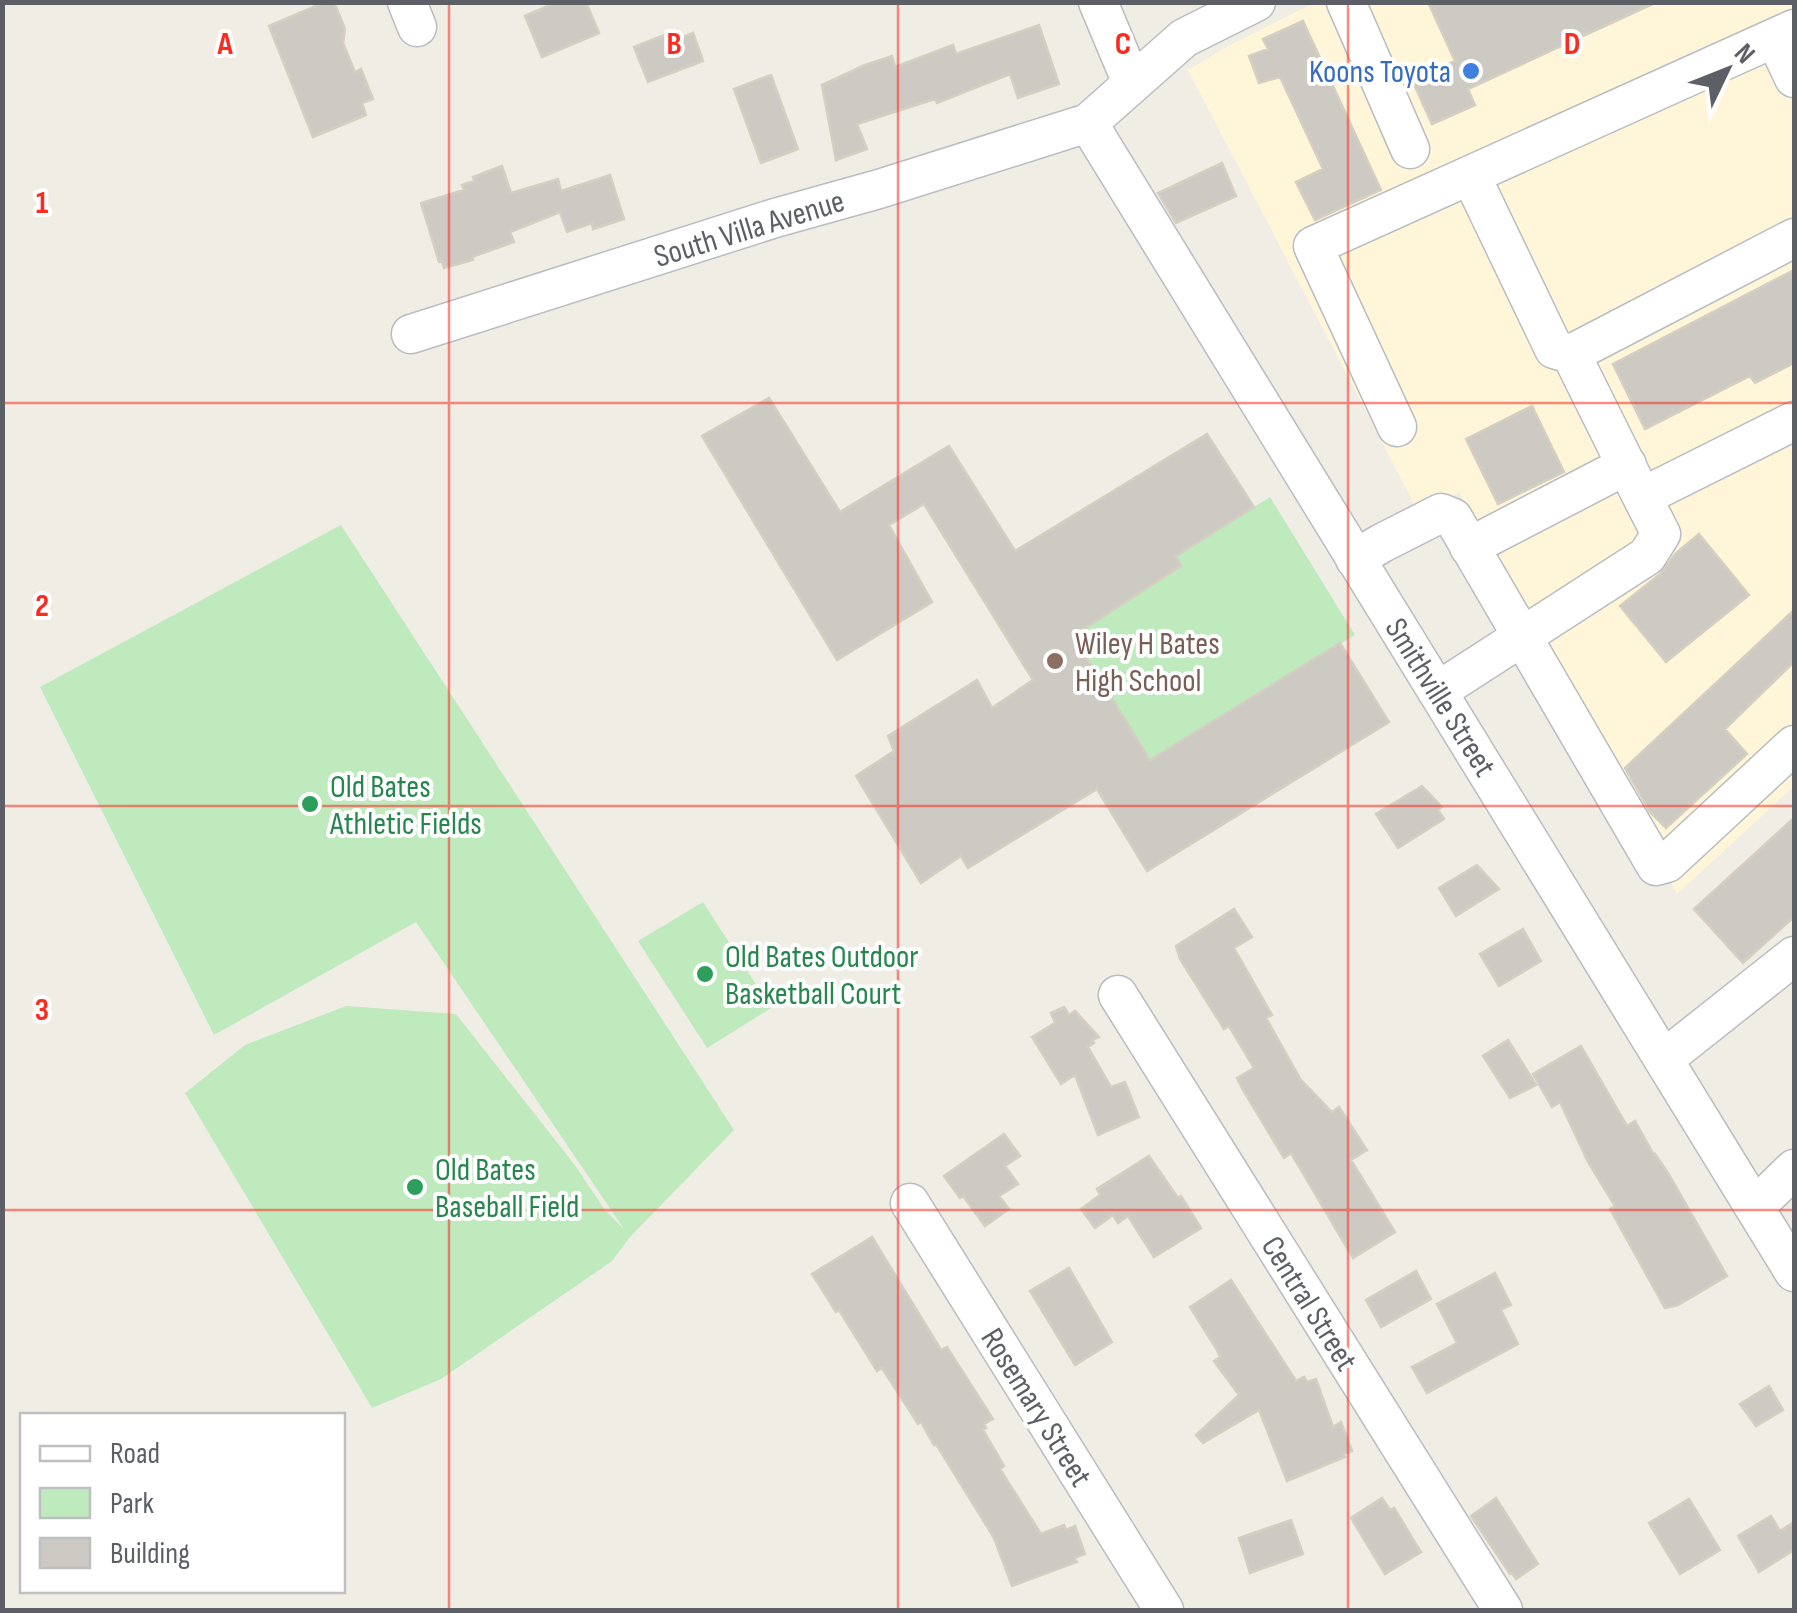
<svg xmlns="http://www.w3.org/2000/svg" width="1797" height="1613" viewBox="0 0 1797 1613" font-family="'Sofia Sans Condensed',sans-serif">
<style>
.commercial{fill:#fff6da}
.green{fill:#bfeabe}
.building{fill:#cdcac3;stroke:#d5cfc1;stroke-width:2.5}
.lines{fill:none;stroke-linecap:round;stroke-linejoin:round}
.minor-casing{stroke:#b9bcc1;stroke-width:41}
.minor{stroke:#fff;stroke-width:38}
.grid{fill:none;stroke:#fa2c20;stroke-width:2.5;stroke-opacity:0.55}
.shop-dot{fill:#3f7fe0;stroke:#fff;stroke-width:4}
.education-dot{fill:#8d6e63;stroke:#fff;stroke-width:4}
.leisure-dot{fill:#2e9e5b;stroke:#fff;stroke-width:4}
.labels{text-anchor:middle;stroke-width:8;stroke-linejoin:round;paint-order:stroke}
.shop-label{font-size:32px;fill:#366cbe;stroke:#fff;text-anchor:end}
.street-label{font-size:32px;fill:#5c6066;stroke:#fff}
.education-label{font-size:32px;fill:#785e54;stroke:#fff;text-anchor:start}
.leisure-label{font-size:32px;fill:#27864d;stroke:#fff;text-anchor:start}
.grid-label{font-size:32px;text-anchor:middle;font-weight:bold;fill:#fa2c20;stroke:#fff;stroke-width:8;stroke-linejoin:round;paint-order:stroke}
</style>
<rect width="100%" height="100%" fill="#f0ede4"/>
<path class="commercial" d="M1314,3H1794V786L1677,894L1459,492L1419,513L1188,70L1232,44Z"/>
<path class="green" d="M1270,497L1355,635L1150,760L1066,624L1105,616L1181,567L1176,556Z
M341,525L734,1130L630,1237L612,1261L441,1379L372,1408L185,1093L245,1045L346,1006L456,1014L574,1164L605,1210L624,1229L416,922L214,1035L40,687Z
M703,902L771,1008L707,1048L638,941Z"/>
<path class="building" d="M325,2H334L345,29L343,43L355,72L361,69L373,99L362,103L366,115L313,137L269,26Z
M557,2H586L599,33L542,57L525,16Z
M1428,2H1657L1468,89L1475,105L1432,124L1412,80L1455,61Z
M1303,21L1381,190L1315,220L1296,182L1323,169L1280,77L1259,83L1249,56L1268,49L1263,39Z
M1039,25L1059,84L1018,98L1010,74L937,103L935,99L857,124L867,149L836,160L822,85L865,65L892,56L895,67L953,45L956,54Z
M677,30L681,38L693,33L703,61L648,82L634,47Z
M771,75L798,149L761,163L734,89Z
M1222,163L1236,196L1176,223L1158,193Z
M502,166L511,193L558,179L561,191L610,175L624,219L593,229L592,223L567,232L560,212L510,232L514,242L472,257L473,260L444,268L442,261L439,262L421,203L464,190L462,185L474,181L473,177Z
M1794,270V363L1755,383L1750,376L1645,429L1613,364Z
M769,398L840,512L949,446L1015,551L1207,434L1254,507L1176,556L1181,566L1073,636L1150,760L1340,643L1389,722L1147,871L1097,789L968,868L961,856L921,883L856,776L894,751L888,736L977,680L992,708L1033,680L924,504L889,525L932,602L837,660L702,436Z
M1532,406L1564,472L1498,504L1466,439Z
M1699,534L1749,595L1666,662L1620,606L1660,574L1676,553Z
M1794,610V662L1725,729L1747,754L1666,828L1650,812L1625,768Z
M1422,786L1442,807L1438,810L1444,819L1398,848L1376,814Z
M1794,818V917L1743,963L1694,909Z
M1477,865L1499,889L1456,916L1439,888Z
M1234,909L1252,937L1234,948L1272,1015L1266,1018L1301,1080L1332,1112L1339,1107L1367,1150L1351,1160L1395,1232L1353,1258L1291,1153L1284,1158L1243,1090L1237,1078L1254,1068L1229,1026L1224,1029L1180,959L1176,946Z
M1523,929L1541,961L1499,986L1480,954Z
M1064,1007L1069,1015L1075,1011L1099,1037L1092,1040L1094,1043L1088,1047L1111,1087L1125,1082L1139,1117L1098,1135L1075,1075L1061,1084L1032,1037L1055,1023L1051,1013Z
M1508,1040L1536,1085L1510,1098L1483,1056Z
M1581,1046L1627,1126L1635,1121L1654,1155L1655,1154L1668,1173L1727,1276L1678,1305L1665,1308L1610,1209L1615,1206L1588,1162L1560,1102L1552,1107L1533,1074Z
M1004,1134L1020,1156L1005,1166L1018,1184L999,1196L1009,1209L985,1226L963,1196L960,1198L944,1176Z
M1149,1156L1178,1198L1181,1196L1201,1228L1154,1257L1128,1216L1118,1223L1113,1215L1095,1228L1081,1209L1100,1195L1097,1189Z
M872,1237L941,1350L947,1347L993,1419L984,1424L986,1428L983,1430L1004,1466L1000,1469L1041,1534L1064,1525L1066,1530L1075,1526L1085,1554L1074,1558L1077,1562L1012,1586L994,1538L936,1444L934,1445L921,1422L918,1424L882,1368L877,1371L839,1310L836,1312L812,1274Z
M1069,1268L1112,1342L1075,1365L1030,1291Z
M1416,1271L1431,1299L1381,1327L1366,1300Z
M1495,1273L1511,1305L1501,1310L1518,1344L1427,1393L1412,1367L1457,1343L1437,1304Z
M1231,1280L1296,1381L1304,1377L1307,1382L1316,1379L1333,1427L1341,1422L1352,1451L1343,1454L1345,1457L1287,1481L1259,1410L1203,1443L1196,1435L1239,1395L1214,1361L1220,1357L1217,1350L1190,1307Z
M1769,1386L1783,1410L1756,1426L1740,1404Z
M1382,1498L1390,1510L1394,1508L1421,1552L1385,1574L1351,1518Z
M1496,1498L1538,1564L1516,1579L1512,1573L1510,1574L1471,1516Z
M1689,1499L1720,1550L1680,1574L1649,1523Z
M1771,1516L1780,1531L1794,1522V1550L1759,1572L1738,1536Z
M1291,1520L1303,1554L1250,1573L1239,1538Z"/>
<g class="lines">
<defs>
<path id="minor" d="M407,2L417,27
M1098,2L1132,83
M1346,2L1410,149
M1775,38L1794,78
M1088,123L1794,1272
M1471,176L1554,349L1571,354
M411,334L775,218L879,189L1088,123L1184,38L1256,2
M1397,427L1313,246L1794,29
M1642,497L1571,354L1794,238
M1469,547L1627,465
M1355,559L1382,543L1441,513L1453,518L1656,866L1667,863L1794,745
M1438,691L1647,556L1661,534L1642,497L1794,421
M1118,995L1503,1610
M1664,1059L1794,956
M910,1203L1164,1610
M1755,1207L1794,1169"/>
</defs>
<use href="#minor" class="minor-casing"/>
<use href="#minor" class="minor"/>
</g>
<path class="grid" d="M449,2V1610M898,2V1610M1348,2V1610M2,403H1794M2,806H1794M2,1210H1794"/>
<circle class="shop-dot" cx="1471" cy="71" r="10"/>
<circle class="education-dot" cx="1055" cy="661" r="10"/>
<g class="leisure-dot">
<circle cx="310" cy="804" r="10"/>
<circle cx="705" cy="974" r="10"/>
<circle cx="415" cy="1187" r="10"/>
</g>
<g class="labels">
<g class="shop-label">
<text x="1451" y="82">Koons Toyota</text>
</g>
<g class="street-label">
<text transform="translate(749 228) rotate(-17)" y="11">South Villa Avenue</text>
<text transform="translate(1441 697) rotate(58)" y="11">Smithville Street</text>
<text transform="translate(1310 1303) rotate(58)" y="11">Central Street</text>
<text transform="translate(1037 1407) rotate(58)" y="11">Rosemary Street</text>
</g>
<g class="education-label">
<text x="1075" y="654">Wiley H Bates<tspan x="1075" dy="37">High School</tspan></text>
</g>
<g class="leisure-label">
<text x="330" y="797">Old Bates<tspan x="330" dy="37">Athletic Fields</tspan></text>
<text x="725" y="967">Old Bates Outdoor<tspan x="725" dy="37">Basketball Court</tspan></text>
<text x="435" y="1180">Old Bates<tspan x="435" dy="37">Baseball Field</tspan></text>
</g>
</g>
<g class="grid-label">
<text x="225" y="54">A</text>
<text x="674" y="54">B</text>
<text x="1123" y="54">C</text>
<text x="1572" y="54">D</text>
<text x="42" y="213">1</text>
<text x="42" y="616">2</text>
<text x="42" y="1020">3</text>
</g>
<rect width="1797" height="1613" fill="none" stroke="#5c6066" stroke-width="10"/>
<rect x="20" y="1413" width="325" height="180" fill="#ffffff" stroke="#bebfc2" stroke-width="2.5"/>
<rect x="40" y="1446" width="50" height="15" fill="#ffffff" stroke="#bebfc2" stroke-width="2.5"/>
<text x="110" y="1463" font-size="30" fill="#5c6066">Road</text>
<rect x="40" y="1488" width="50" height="30" fill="#bfeabe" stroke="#bebfc2" stroke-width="2.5"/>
<text x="110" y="1513" font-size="30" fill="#5c6066">Park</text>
<rect x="40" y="1538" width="50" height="30" fill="#cdcac3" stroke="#bebfc2" stroke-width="2.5"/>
<text x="110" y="1563" font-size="30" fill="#5c6066">Building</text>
<g transform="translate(1727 70) rotate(47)" stroke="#ffffff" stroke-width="8" paint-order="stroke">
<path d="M0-8L18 38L0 25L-18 38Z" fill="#5c6066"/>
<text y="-15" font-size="28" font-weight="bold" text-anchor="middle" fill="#5c6066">N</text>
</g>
</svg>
